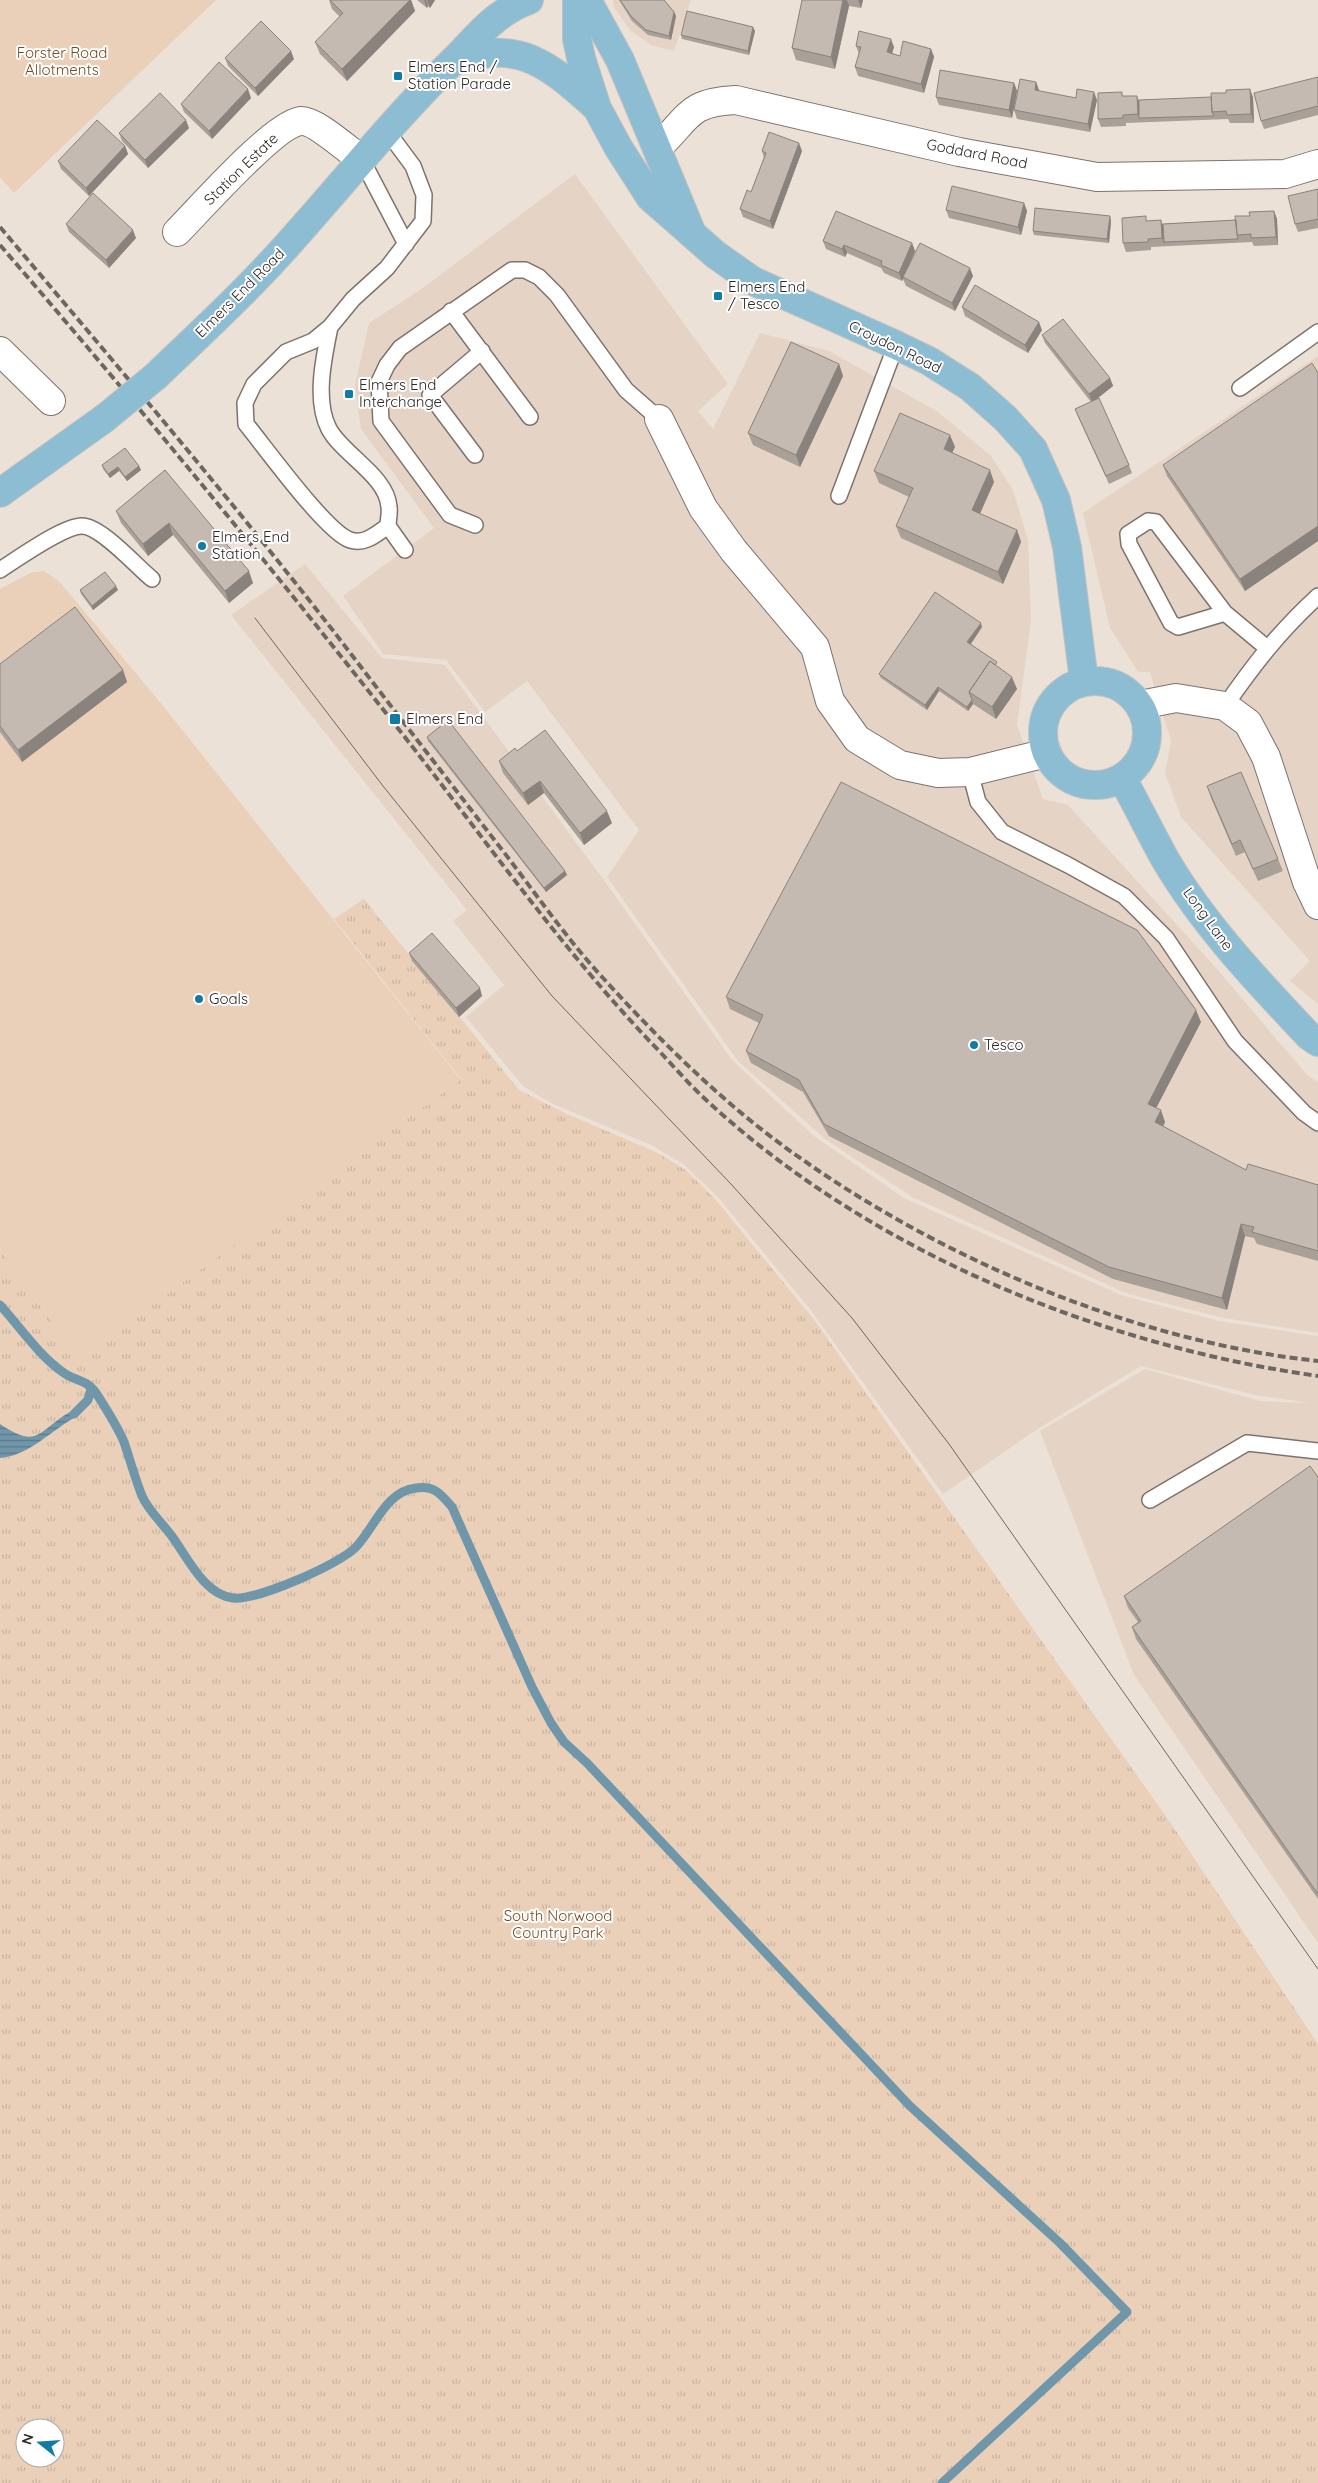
<svg xmlns="http://www.w3.org/2000/svg" width="1318" height="2483" viewBox="0 0 1318 2483" font-family="Quicksand,sans-serif">
<style>
.built{fill:#e5d4c5}
.park{fill:url(#park-tufts);fill-rule:evenodd}
.garden{fill:#ead0b9}
.water{fill:url(#water-rules)}
.lines{fill:none;stroke-linecap:round;stroke-linejoin:round}
.stream{stroke:#7096aa;stroke-width:9}
.service-casing{stroke:#7d736b;stroke-width:18}
.minor-casing{stroke:#7d736b;stroke-width:30}
.primary-casing{stroke:#c4c3c2;stroke-width:30}
.service{stroke:#fff;stroke-width:15}
.minor{stroke:#fff;stroke-width:28}
.primary{stroke:#8dbdd3;stroke-width:28}
.tram{stroke:#6d6762;stroke-width:1}
.rail{stroke:#6d6762;stroke-width:4;stroke-dasharray:8 4;stroke-linecap:butt}
.primary-bridge-casing{stroke:#c4c3c2;stroke-width:30;stroke-linecap:butt}
.primary-bridge{stroke:#8dbdd3;stroke-width:28}
.wall{fill:#a9a098}
.shaded-wall{fill:#8a827c}
.building{fill:#c5bab1;stroke:#8a827c}
.poi-dot{fill:#107ca5;stroke:#fff;stroke-width:2}
.labels{text-anchor:middle;stroke-width:4;stroke-linejoin:round;paint-order:stroke}
.park-label{font-size:15px;fill:#764c20;stroke:#fff}
.poi-label{font-size:15px;fill:#2d2926;stroke:#fff;text-anchor:start}
.street-label{font-size:15px;fill:#2d2926;stroke:#fff}
</style>
<defs>
<pattern id="park-tufts" width="24" height="20" patternUnits="userSpaceOnUse" patternTransform="scale(1.25)"><rect width="24" height="20" fill="#ead0b9"/><path d="M3 7l-1-3M5 7V3M7 7l1-3M15 17l-1-3M17 17v-4M19 17l1-3" fill="none" stroke="#c9b39f"/></pattern>
<pattern id="water-rules" width="6" height="5" patternUnits="userSpaceOnUse" patternTransform="scale(1.25)"><rect width="6" height="5" fill="#7096aa"/><path d="M0 2.5h6" fill="none" stroke="#5c7a8a"/></pattern>
</defs>
<rect width="100%" height="100%" fill="#ece1d7"/>
<path class="built" d="M613,0H691L674,51L651,45L630,30L614,7Z
M575,174L728,384L698,411L713,429L760,333L829,351L938,412L991,456L1013,490L1028,540L1031,621L1017,725L1043,799L1068,805L1216,968L1308,1076L1318,1082V1333L1224,1318L1128,1294L912,1197L825,1139L738,1061L607,877L639,830L527,681L485,712L446,660L383,654L343,596L434,528L361,429L355,385L369,323L420,290Z
M1318,356V1004L1290,981L1310,961L1181,817L1165,773L1171,741L1150,672H1138L1110,628L1083,513Z
M305,564L382,658L445,665L606,883L732,1060L814,1136L904,1198L1121,1295L1219,1321L1318,1336V1943L1134,1675L1040,1431L1145,1369L1260,1401L1310,1403L1255,1395L1141,1366L1036,1430L943,1494L810,1309L717,1196L682,1163L651,1145L551,1103L523,1086L466,1017L504,985L453,921L467,910L231,615Z"/>
<path class="park" d="M364,899L519,1090L567,1114L656,1152L686,1170L716,1200L815,1321L1170,1822L1318,2044V2483H0V1250L79,1358L461,1079L334,919ZM25,2428H55V2458H25Z"/>
<path class="garden" d="M0,0H216L14,193L0,177Z
M44,571L59,581L164,707L461,1080L79,1358L0,1250V589L30,573Z"/>
<path class="water" d="M70,1412L74,1418C49,1432 30,1455 0,1458V1424C39,1450 37,1431 70,1412Z"/>
<g class="lines">
<path class="stream" d="M0,1305C20,1327 40,1357 64,1373C77,1382 88,1379 98,1396C105,1407 119,1430 124,1442C130,1460 135,1478 142,1496C148,1510 162,1523 171,1535C187,1556 203,1594 233,1598C256,1601 340,1564 356,1547C375,1527 386,1491 416,1488C434,1485 441,1494 452,1507L532,1687L551,1723L564,1742L587,1763L909,2105
M74,1414L88,1400L91,1389
M910,2106L1060,2243L1127,2312L942,2483"/>
<defs>
<path id="service" d="M362,160L406,244
M451,311L530,417
M330,327C324,357 314,400 329,429C343,455 387,476 389,507C390,513 388,520 388,526C376,534 365,545 350,540C326,532 265,447 246,424L245,403L254,384L286,352L313,341L330,327L353,299L387,268L423,221L424,195L413,166L387,131
M1240,388L1318,332
M475,455L430,395L482,351
M839,496L896,345
M475,525L450,515L381,421L379,382L387,365L400,348L512,270H525L539,277L557,295L626,390L659,419
M388,526L405,550
M0,570C17,559 63,526 82,526C101,526 137,567 152,579
M1225,613L1178,627L1171,623L1129,544L1128,534L1148,521L1156,522L1225,613L1267,648
M1225,706C1255,663 1279,632 1318,596
M970,772L978,802L1002,832L1068,865L1124,896L1166,938L1235,1041L1304,1113L1318,1123
M1150,1500L1247,1443L1318,1451"/>
<path id="minor" d="M657,148C689,119 686,102 736,100L959,152L1097,177L1285,174L1318,164
M177,232C198,211 275,123 301,121C315,120 349,151 362,160
M0,351L51,401
M659,419L703,508L734,551L815,647L830,701L857,739L900,765L938,773L970,772L1047,753
M1140,705L1176,698L1225,706L1248,723L1266,757L1307,882L1318,905"/>
<path id="primary" d="M577,0V39L581,58L597,108L618,147L650,197L716,255L753,281L896,345L929,361L970,387L1005,418L1033,449L1056,500L1067,547L1084,681
M587,0L620,60L691,231
M452,62C519,38 548,64 596,107
M156,376C204,330 254,284 298,233C349,176 396,117 450,64C477,38 492,14 529,0
M0,493L105,418
M1043 733a52 52 0 1 1 104 0a52 52 0 1 1-104 0Z
M1122,778C1137,805 1150,832 1165,859C1203,924 1257,981 1309,1036L1318,1042"/>
</defs>
<use href="#service" class="service-casing"/>
<use href="#minor" class="minor-casing"/>
<use href="#primary" class="primary-casing"/>
<use href="#service" class="service"/>
<use href="#minor" class="minor"/>
<use href="#primary" class="primary"/>
<path class="tram" d="M255,618L383,786L552,996L730,1183L852,1318L949,1444L1318,1969"/>
<path class="rail" d="M0,227C114,362 229,497 338,637C393,709 448,780 503,851C536,894 567,939 603,978C664,1045 729,1109 803,1160C950,1263 1139,1342 1318,1361
M0,245C133,399 263,557 389,717C479,830 560,949 661,1053C675,1068 689,1084 704,1098C868,1251 1098,1345 1318,1376"/>
<defs>
<path id="primary-bridge" d="M105,418L156,376"/>
</defs>
<use href="#primary-bridge" class="primary-bridge-casing"/>
<use href="#primary-bridge" class="primary-bridge"/>
</g>
<path class="wall" d="M329,0H411L415,11L347,81L320,54L315,42L340,17L332,9Z
M417,0H435L430,8L428,6L427,8Z
M619,0H664L674,12L676,16L671,40L648,35L632,21Z
M802,0H863L861,8L849,6L835,69L796,60L792,48Z
M755,31L749,55L682,39L681,35Z
M856,46L894,47L892,53L900,56L931,49L934,57L924,93L858,76L855,67L859,54Z
M225,58L294,59L258,96L228,66Z
M1318,77V115L1264,129L1261,121Z
M1036,82L1039,91L1076,98L1097,100L1090,132L1017,119L1014,110Z
M1014,83L1017,91L1012,118L939,105L936,97Z
M1124,96L1139,100L1253,97L1254,123H1230L1228,119L1126,123V126L1101,127L1098,119Z
M251,98L212,139L184,112L181,104Z
M189,128L148,168L122,141L119,133Z
M125,146L128,154L89,196L61,169L58,161Z
M762,151H802L773,229L743,217L740,209L751,192L764,158Z
M1318,189V228L1298,232L1295,224Z
M1024,203L1027,211L1021,235L949,218L946,210Z
M1274,211L1277,219L1278,245L1254,246L1252,242L1151,247V250L1126,252L1123,243L1148,221L1163,224L1236,220L1250,216Z
M1111,221L1109,243L1034,235L1033,231Z
M66,224L136,238L109,268L69,232Z
M823,241L912,243L915,251L909,265L973,276L955,311L906,286L903,279L902,281L884,273L881,268L847,253L845,257L826,249Z
M962,307L1042,330L1028,353L965,316Z
M1042,335L1110,378L1113,386L1096,400L1129,465L1132,473L1109,484L1078,417L1075,409L1091,402L1045,343Z
M839,364L843,376L800,467L753,445L748,433Z
M1318,373V541L1245,591L1167,476L1163,465Z
M955,447L952,452L994,482L980,514L1017,530L1021,542L1003,584L901,538L896,526L909,497L879,483L874,471Z
M102,465L139,466L141,470L127,481L119,471L110,478L103,469Z
M165,470L253,583L229,603L173,535L148,556L121,523L116,511Z
M80,590H118L93,610L81,594Z
M982,627L970,644L998,667L1017,689L996,719L973,704L968,711L939,691L927,710L881,678L879,674Z
M0,664L123,670L127,682L22,762L0,732Z
M427,737L565,871L567,875L546,892L428,741Z
M517,751L612,823L584,845L544,793L528,805L503,773L499,761Z
M1207,786L1278,859L1283,871L1258,881L1245,852L1236,856L1211,798Z
M409,953L482,996L459,1017L412,961Z
M726,997L1201,1022L1156,1108L1165,1122L1163,1127L1246,1170L1318,1185V1261L1257,1244L1254,1238L1245,1236L1227,1310L1113,1279L829,1136L803,1092L751,1063L746,1051L759,1023L730,1009Z
M1318,1477V1899L1136,1639L1132,1627L1138,1622L1128,1608L1124,1596Z"/>
<path class="shaded-wall" d="M410,0H411L415,11L347,81L342,69Z
M424,0H426L428,6L427,8Z
M427,0H435L430,8Z
M843,0H847L849,6L835,69L831,57Z
M858,0H863L861,8Z
M674,12L676,16L671,40L669,36Z
M753,27L755,31L749,55L748,51Z
M891,39L894,47L890,60L887,52Z
M931,49L934,57L924,93L921,84Z
M291,51L294,59L258,96L255,88Z
M1036,82L1039,90L1038,98L1035,90Z
M1014,83L1017,91L1012,118L1009,110Z
M248,89L251,98L212,139L209,131Z
M1250,89L1253,97L1254,123L1251,114Z
M1094,92L1097,100L1090,132L1088,124Z
M1137,96L1140,104L1139,118L1138,114Z
M186,120L189,128L148,168L145,160Z
M799,143L802,151L773,229L770,221Z
M125,146L128,154L89,196L86,188Z
M1024,203L1027,211L1021,235L1018,227Z
M1274,211L1277,219L1278,245L1276,237Z
M1110,216L1111,221L1109,243L1107,239Z
M1161,220L1164,228V242L1165,246L1162,238Z
M133,230L136,238L109,268L106,260Z
M912,243L915,251L902,281L899,273Z
M844,245L847,253L845,257L842,249Z
M970,268L973,276L955,311L952,303Z
M1039,322L1042,330L1028,353L1025,345Z
M839,364L843,376L800,467L796,455Z
M1110,378L1113,386L1092,402L1089,394Z
M950,435L955,447L948,461L944,449Z
M139,466L141,470L127,481L125,477Z
M118,467L119,471L110,478L108,474Z
M990,470L994,482L976,522L972,510Z
M169,523L173,535L148,556L143,544Z
M1318,526V541L1245,591L1240,579Z
M1017,530L1021,542L1003,584L998,572Z
M249,571L253,583L229,603L225,591Z
M116,586L118,590L93,610L92,606Z
M981,623L982,627L969,647L967,642Z
M123,670L127,682L22,762L18,750Z
M1012,677L1017,689L996,719L992,707Z
M938,687L939,691L927,710L925,705Z
M972,700L973,704L968,711L967,707Z
M540,781L544,793L528,805L523,793Z
M607,811L612,823L584,845L580,833Z
M565,871L567,875L546,892L544,888Z
M480,988L482,996L459,1017L456,1008Z
M1196,1010L1201,1022L1152,1116L1148,1104Z
M1161,1110L1165,1122L1159,1134L1155,1122Z
M1241,1224L1245,1236L1227,1310L1222,1298Z"/>
<path class="building" d="M330,0H410L342,69L315,42L343,13Z
M620,0H664L674,12L669,36L646,30L631,16Z
M802,0H843L831,57L792,48Z
M687,11L753,27L748,51L681,35Z
M261,21L291,51L255,88L225,58Z
M859,31L891,39L887,52L900,56L903,41L931,49L921,84L855,67L861,47L856,46Z
M219,62L248,89L209,131L181,104Z
M940,70L1014,83L1009,110L936,97Z
M1318,77V106L1261,121L1254,93Z
M1020,79L1036,82L1035,90L1076,98L1077,89L1094,92L1088,124L1014,110Z
M1250,89L1251,114L1227,115L1226,111L1212,112L1211,93H1226V90Z
M1122,92V96H1137L1138,114L1123,115V118L1098,119V93Z
M160,93L186,120L145,160L119,133Z
M1211,97L1212,112L1214,116L1139,118V100Z
M97,120L125,146L86,188L58,161Z
M769,132L799,143L770,221L740,209L747,190L751,192L766,153L762,151Z
M952,186L1024,203L1018,227L946,210Z
M1318,189V219L1295,224L1288,196Z
M93,193L133,230L106,260L66,224Z
M1035,208L1110,216L1107,239L1033,231Z
M836,211L912,243L899,273L881,265L882,261L844,245L842,249L823,241Z
M1274,211L1276,237L1251,238V234L1237,235L1235,216H1250L1249,212Z
M1146,216V221L1161,220L1162,238L1148,239V242L1123,243L1122,218Z
M1236,220L1237,235L1238,239L1164,242L1163,224Z
M920,243L970,268L952,303L903,277Z
M975,285L1039,322L1025,345L962,307Z
M1063,319L1110,378L1089,394L1042,335Z
M791,342L839,364L796,455L748,433Z
M1312,363L1318,373V526L1240,579L1163,465Z
M1099,398L1129,465L1106,476L1075,409Z
M900,413L950,435L944,449L990,470L972,510L1017,530L998,572L896,526L913,488L874,471Z
M125,448L139,466L125,477L118,467L108,474L102,465Z
M165,470L249,571L225,591L169,523L143,544L116,511Z
M105,572L116,586L92,606L80,590Z
M935,592L981,623L967,642L997,662L995,665L990,661L969,692L972,700L967,707L938,687L925,705L879,674Z
M75,607L123,670L18,750L0,726V664Z
M990,661L1012,677L992,707L969,692Z
M448,720L565,871L544,888L427,737Z
M545,730L607,811L580,833L540,781L523,793L499,761L515,748L517,751Z
M1241,772L1278,859L1253,869L1240,840L1232,844L1207,786Z
M841,782L1137,930L1196,1010L1148,1104L1161,1110L1155,1122L1246,1170L1248,1164L1318,1185V1251L1252,1232L1254,1227L1241,1224L1222,1298L1109,1267L824,1124L799,1080L746,1051L763,1015L726,997Z
M432,933L480,988L456,1008L409,953Z
M1310,1466L1318,1477V1894L1132,1627L1141,1621L1124,1596Z"/>
<g class="poi-dot">
<rect x="393" y="71" width="10" height="10" rx="2.5"/>
<rect x="713" y="291" width="10" height="10" rx="2.5"/>
<rect x="344" y="389" width="10" height="10" rx="2.5"/>
<circle cx="202" cy="546" r="5"/>
<rect x="389" y="713" width="12" height="12" rx="2.5"/>
<circle cx="199" cy="999" r="5"/>
<circle cx="974" cy="1045" r="5"/>
</g>
<g class="labels">
<g class="park-label">
<text x="62" y="58">Forster Road<tspan x="62" dy="17">Allotments</tspan></text>
<text x="558" y="1921">South Norwood<tspan x="558" dy="17">Country Park</tspan></text>
</g>
<g class="poi-label">
<text x="408" y="72">Elmers End /<tspan x="408" dy="17">Station Parade</tspan></text>
<text x="728" y="292">Elmers End<tspan x="728" dy="17">/ Tesco</tspan></text>
<text x="359" y="390">Elmers End<tspan x="359" dy="17">Interchange</tspan></text>
<text x="212" y="542">Elmers End<tspan x="212" dy="17">Station</tspan></text>
<text x="406" y="724">Elmers End</text>
<text x="209" y="1004">Goals</text>
<text x="984" y="1050">Tesco</text>
</g>
<g class="street-label">
<text transform="translate(977 154) rotate(11)" y="5">Goddard Road</text>
<text transform="translate(241 169) rotate(-44)" y="5">Station Estate</text>
<text transform="translate(240 293) rotate(-45)" y="5">Elmers End Road</text>
<text transform="translate(895 347) rotate(26)" y="5">Croydon Road</text>
<text transform="translate(1208 919) rotate(54)" y="5">Long Lane</text>
</g>
</g>
<g transform="translate(40 2443) rotate(287)"><circle r="24" fill="#ffffff" stroke="#aba9a8"/>
<path d="M0-4L9 19L0 12L-9 19Z" fill="#107ca5"/>
<text y="-8" font-size="14" font-weight="bold" text-anchor="middle" fill="#2d2926">N</text>
</g>
</svg>
